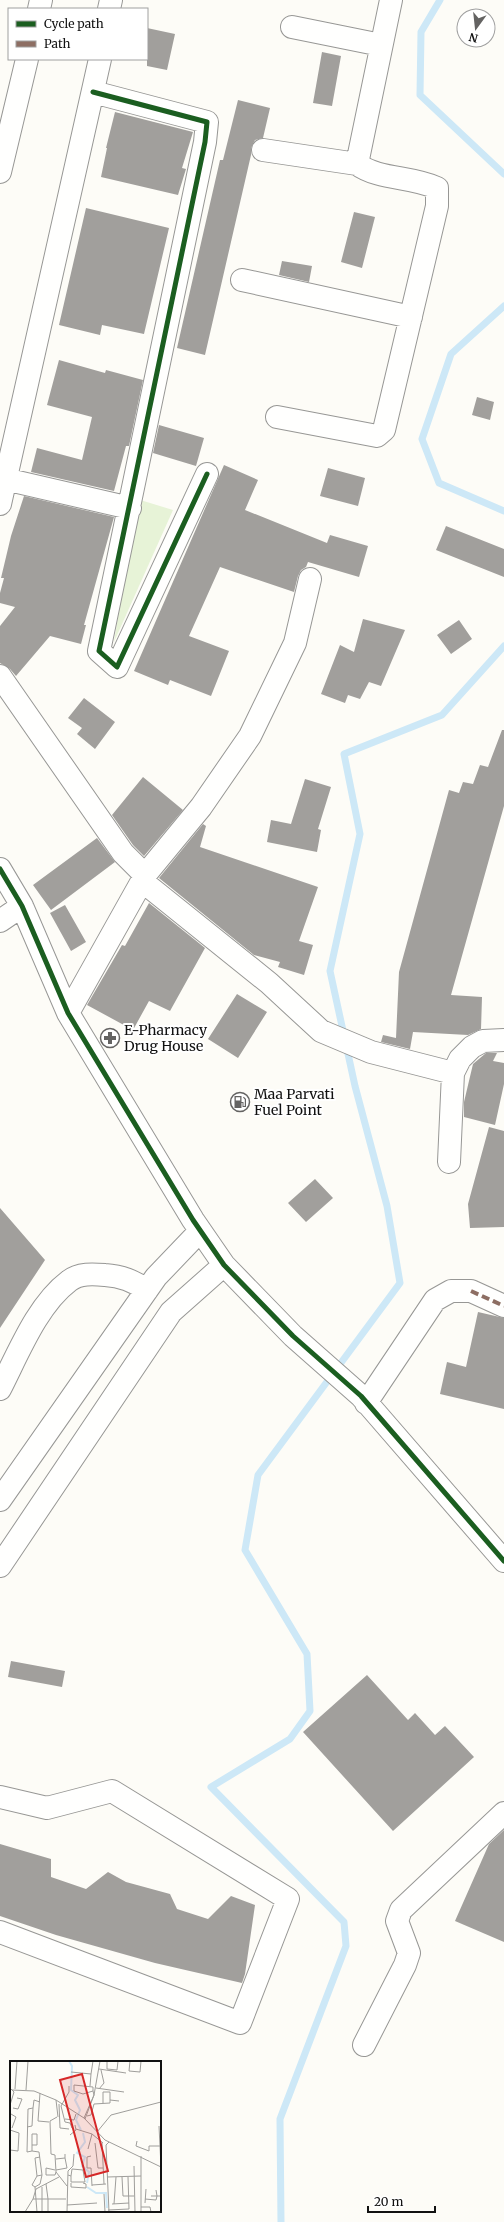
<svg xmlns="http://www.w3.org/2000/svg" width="504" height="2222" viewBox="0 0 504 2222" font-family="Merriweather,serif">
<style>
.green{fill:#e7f3d7}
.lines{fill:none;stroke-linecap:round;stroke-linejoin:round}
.stream{stroke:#cde8f7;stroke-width:7}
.building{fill:#a19f9c}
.minor-casing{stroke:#979795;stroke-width:24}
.minor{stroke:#fffffe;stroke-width:22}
.quiet{stroke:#8d6e63;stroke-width:4;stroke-dasharray:8 4;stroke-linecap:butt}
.cycleway-casing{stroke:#fff;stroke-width:8}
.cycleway{stroke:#1b5e20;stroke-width:5}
.labels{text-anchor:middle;stroke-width:4;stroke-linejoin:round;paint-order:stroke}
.poi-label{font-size:14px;fill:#111;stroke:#fff;text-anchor:start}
.inset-river{fill:none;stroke:#cde8f7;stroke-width:2}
.inset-road{fill:none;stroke:#9f9e9b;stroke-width:1}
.view{fill:#d62828;fill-opacity:0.15;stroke:#d62828;stroke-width:2}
.inset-edge{fill:none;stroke:#111;stroke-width:2}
</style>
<rect width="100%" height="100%" fill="#fdfcf7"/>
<path class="green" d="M137,499L173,510L114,642Z"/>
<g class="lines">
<path class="stream" d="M440,0L421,32L420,95L504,174
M504,306L451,354L422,439L439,483L504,511
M281,2222L280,2119L346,1946L344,1922L211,1787L290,1739L310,1711L307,1654L245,1550L258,1475L400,1283L387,1206L355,1086L330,971L360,834L344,754L442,715L504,646"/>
</g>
<path class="building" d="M147,28L175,34L167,70L147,66Z
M322,52L341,56L332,106L313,103Z
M238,100L270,108L263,138L255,140L251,148V155L205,355L177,348L220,160H223Z
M115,112L193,132L182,168L186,169L178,195L101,177L107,148H106Z
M86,208L169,228L144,334L102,325L100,335L59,325Z
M354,212L375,217L362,268L341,262Z
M282,261L312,266L309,282L279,275Z
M59,360L105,373L106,370L143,380L129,446H126L114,491L31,472L37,448L82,460L92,417L47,405Z
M477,397L494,402L490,420L472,415Z
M159,425L204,438L196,466L153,453Z
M224,465L258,480L245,510L327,543L330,535L368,546L359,577L308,562L306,567L301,570L298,576L294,592L220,567L189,636L229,651L211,696L170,680L168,685L134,671Z
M328,468L365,478L358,506L320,496Z
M24,496L114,517L84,625H86L81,644L50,636L16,676L10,669L0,663V626L15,607L0,603V593L4,578H1L11,536Z
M446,526L504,549V577L436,550Z
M363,619L405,630L381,686L369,682L360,699L348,695L345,703L321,694L340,645L354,652Z
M459,620L472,639L451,654L437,635Z
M84,698L115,722L95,749L77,734L82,728L68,718Z
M502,730H504V806L451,995L482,997L481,1029L468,1035L413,1032L410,1049L381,1042L383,1035L396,1038L399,972L449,790L459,793L463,782L473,784L480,765L488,767Z
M143,777L183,810L144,856L133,845L112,815Z
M305,779L331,787L318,829L321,830L317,852L267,842L271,820L291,824Z
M203,824L206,826L200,847L318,887L299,941L313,945L304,975L278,967L280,962L254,955L159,878Z
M97,838L115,862L51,910L33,885Z
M149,903L205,948L170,1011L149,1001L133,1030L87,1005L122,945L125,946Z
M65,905L86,942L71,951L50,913Z
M237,994L267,1012L238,1058L208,1039Z
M486,1053H497L493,1061L504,1063V1084L495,1125L464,1117V1102L473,1064Z
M489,1127L504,1131V1227L470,1228L468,1204Z
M315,1179L333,1198L306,1222L288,1203Z
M0,1208L45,1260L0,1328Z
M478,1312L504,1318V1409L440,1394L447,1362L466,1367Z
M11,1661L65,1671L62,1687L8,1677Z
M367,1675L408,1720L415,1713L435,1735L445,1726L474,1757L393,1831L303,1732Z
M504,1830V1942L455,1921L489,1844Z
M0,1844L51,1859V1877L86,1889L108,1872L126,1882L170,1894L177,1909L208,1919L231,1896L255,1905L245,1974L242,1983L155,1963L56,1935L0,1916Z"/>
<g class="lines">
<defs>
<path id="minor" d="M39,9L41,0
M109,9L111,0
M292,27L381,45
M93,92L207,122L205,142L99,651L117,667L207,474
M263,150L357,164
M0,172L27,59
M242,280L411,317
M277,417L377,436L384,430L437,206V188C412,176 379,180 357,164L391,0
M0,478L130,508
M0,504L100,59
M0,676L123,853L145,875L142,881L269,983L321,1031L371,1052L453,1073
M0,869L22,906L68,1013L193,1220L224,1265L293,1336L361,1396L504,1561
M145,875L201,807L250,736L295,643L310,579
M0,921L22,906
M68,1013L142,881
M449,1162L453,1073L460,1059L472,1047L483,1041L504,1040
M0,1389C18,1354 37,1305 69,1281C79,1273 93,1274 105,1275C122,1276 133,1281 147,1290
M366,1403L435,1300L451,1291H471L504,1306
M0,1500L156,1277L200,1231
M0,1566L171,1312L224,1265
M0,1797L47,1808L112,1791L288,1899L240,2023L0,1932
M364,2045L405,1965L409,1953L397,1921L401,1910L504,1813"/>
</defs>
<use href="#minor" class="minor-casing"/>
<use href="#minor" class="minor"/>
<path class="quiet" d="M471,1291L504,1306"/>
<defs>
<path id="cycleway" d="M93,92L207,122L205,142L99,651L117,667L207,474
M0,869L22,906L68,1013L193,1220L224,1265L293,1336L361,1396L504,1561"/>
</defs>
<use href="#cycleway" class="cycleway-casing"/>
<use href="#cycleway" class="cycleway"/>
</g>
<defs>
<symbol id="pharmacy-ring" viewBox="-11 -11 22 22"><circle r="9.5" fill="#fff" stroke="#646362" stroke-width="1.5"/><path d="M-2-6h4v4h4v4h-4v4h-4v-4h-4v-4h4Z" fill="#646362"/></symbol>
<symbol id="fuel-ring" viewBox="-11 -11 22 22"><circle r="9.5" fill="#fff" stroke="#646362" stroke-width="1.5"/><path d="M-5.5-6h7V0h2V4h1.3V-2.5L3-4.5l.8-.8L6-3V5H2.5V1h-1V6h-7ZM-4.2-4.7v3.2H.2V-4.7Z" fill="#646362"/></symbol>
</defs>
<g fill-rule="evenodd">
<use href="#pharmacy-ring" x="99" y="1027" width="22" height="22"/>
<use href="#fuel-ring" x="229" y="1091" width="22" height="22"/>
</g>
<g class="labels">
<g class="poi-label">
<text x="124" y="1035">E-Pharmacy<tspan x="124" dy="16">Drug House</tspan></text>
<text x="254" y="1099">Maa Parvati<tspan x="254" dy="16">Fuel Point</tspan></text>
</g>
</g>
<g transform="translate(10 2061)">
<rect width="151" height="151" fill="#fdfcf7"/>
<path class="inset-river" d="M59,0L62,5L61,29L68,34L65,39L70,49L66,59L71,69M73,72L75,81L67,92L75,96L72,105L79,111L77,122M77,126L86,132H96L97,147"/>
<path class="inset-road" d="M97,0V8L107,9L108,0M120,0L119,10L130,11L131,0M89,8L116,12M61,11L81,13L80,25M81,13L83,0M59,25V31L51,45L55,61L60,62L62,67M0,27L4,31L0,44M86,27L114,31M5,28L7,0M89,28L94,22L91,9M2,29L24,30L46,39L74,57L95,79L151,106M16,29L18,0M83,30V26L64,24V30L73,33L83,30L84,34M30,32L28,60L39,61M84,34L90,0M46,39L48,56M93,42V31H100V39L109,40M49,43L50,67L59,68M3,47L8,48L12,38L7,37M1,53L6,56L2,67M77,55L81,54L84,43L100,42V39M47,56L40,60L41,93L45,94L46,111L57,125M74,57L84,34L75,58M55,58L64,59L66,53M149,65L151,106M17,66L22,65L23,47M66,68L82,73L93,82M0,69L9,72L8,90L0,89M87,71L101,54L151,41M60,74L66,69L65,64M127,80L126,85L139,90V85H151M85,82L88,107H93M92,82L94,123M22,84H27V73H22V90L17,91L18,48L23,47L24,39L30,41M78,88L82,73M22,90L29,91L32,114M81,95L77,96V107H81L82,125M46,98L55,97V93M124,105L125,151M45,109L36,107V114H45L46,111M46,109L57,107L55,97M58,114L61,115V121H75L73,109L62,108L61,115M131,115V151M97,116L131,115V95M112,116L113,135H124M61,122V126L76,127V123L73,122M36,123L38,138H56M82,124L96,123M25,126L22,124L27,115M32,126V151M94,133L95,151M141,135H147L146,129M135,138L146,139L147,135H151M135,142L136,128M102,143L119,142M104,143L106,116M57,144L87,142M131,146H140L141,151M98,149L119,148L118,116M15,151L23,138M27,151L25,126L30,123L32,114L27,115L25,97L30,96M38,151V138H23L26,128L49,116M57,151L58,110L63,105L64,93M99,151L96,84L99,81"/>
<path class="view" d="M72,13L98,110L76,116L50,19Z"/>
<rect width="151" height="151" class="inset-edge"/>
</g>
<rect x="8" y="8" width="140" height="52" fill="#ffffff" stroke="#a0a0a0"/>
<rect x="16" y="21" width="20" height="6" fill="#1b5e20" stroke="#a0a0a0"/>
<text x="44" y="28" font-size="12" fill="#111111">Cycle path</text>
<rect x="16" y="41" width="20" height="6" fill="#8d6e63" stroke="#a0a0a0"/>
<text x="44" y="48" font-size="12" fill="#111111">Path</text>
<g transform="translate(476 28) rotate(195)"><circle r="19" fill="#ffffff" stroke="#a0a0a0"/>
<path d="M0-3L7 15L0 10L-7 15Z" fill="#646362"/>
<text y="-6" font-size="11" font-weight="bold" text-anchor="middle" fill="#111111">N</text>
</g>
<path d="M368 2206v6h67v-6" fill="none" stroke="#111111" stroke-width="2"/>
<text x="374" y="2206" font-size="12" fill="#111111" stroke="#ffffff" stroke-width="3" paint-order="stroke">20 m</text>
</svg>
